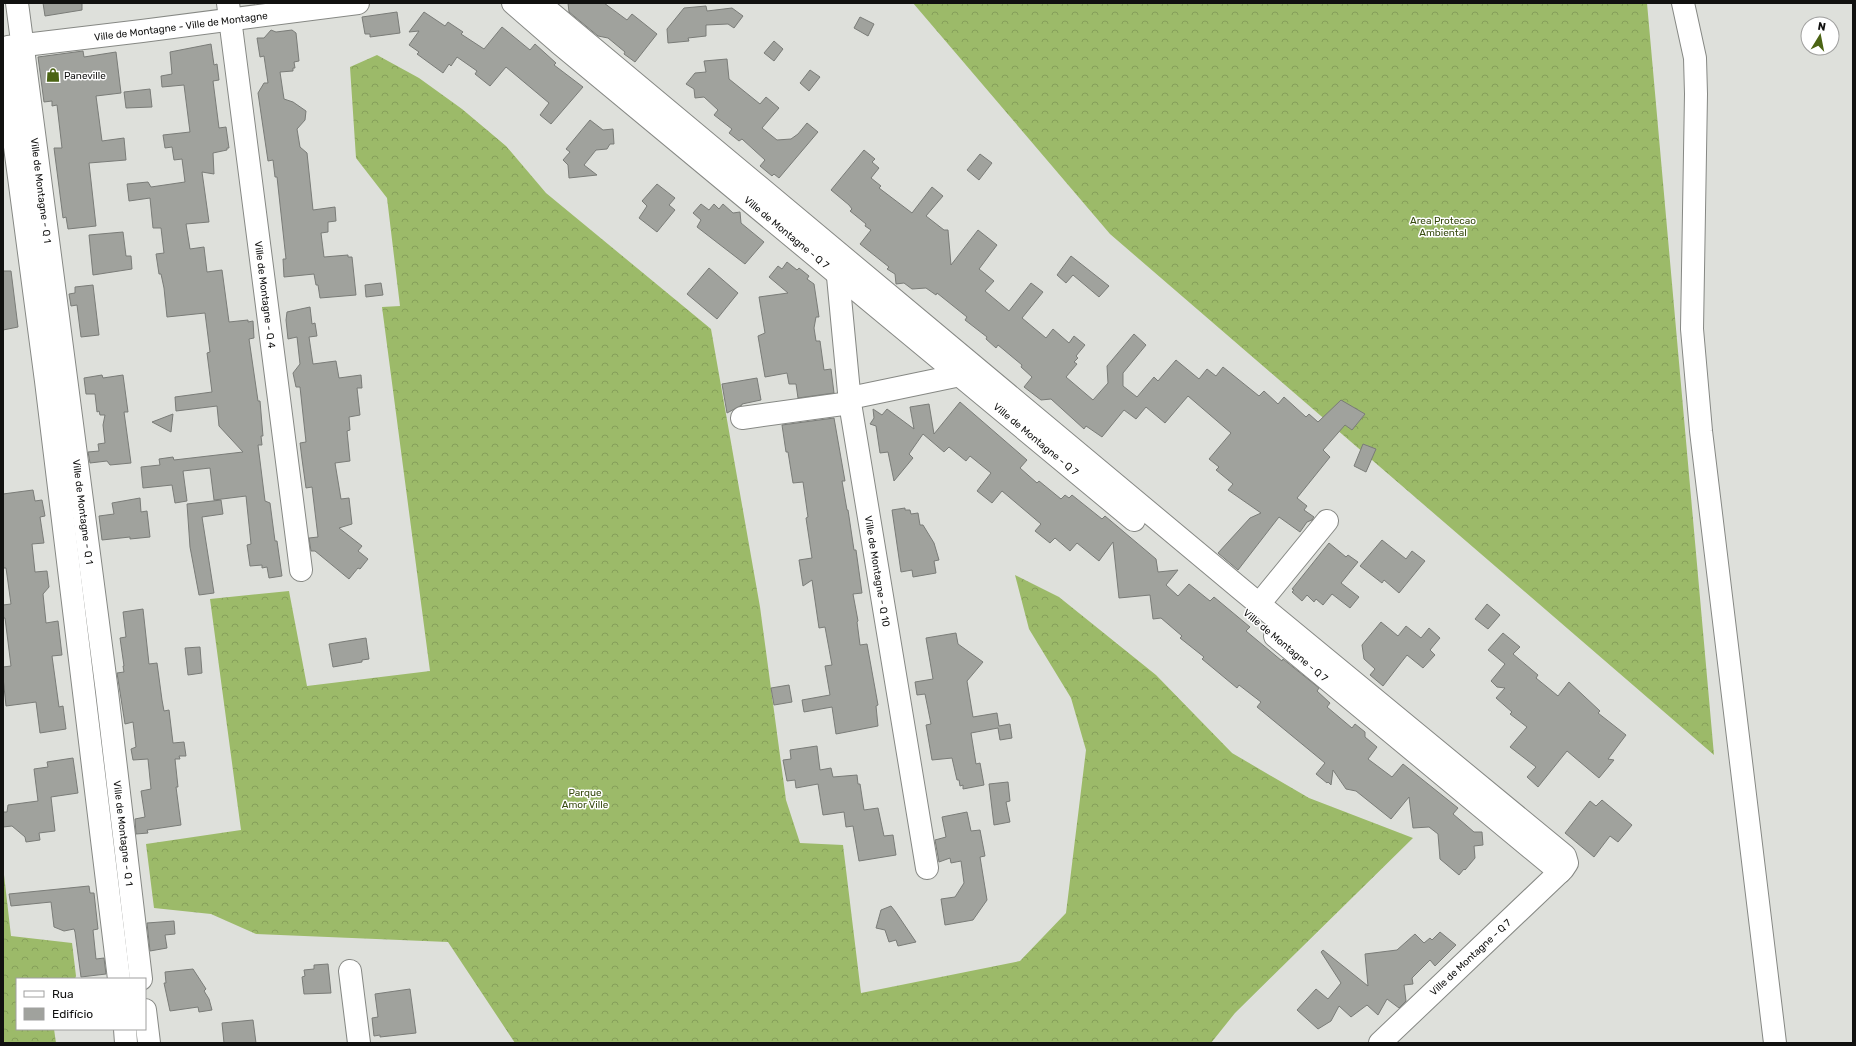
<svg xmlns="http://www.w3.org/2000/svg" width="1856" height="1046" viewBox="0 0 1856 1046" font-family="Rubik,sans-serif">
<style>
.forest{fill:url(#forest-crowns)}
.building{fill:#a0a29d;stroke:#7a7c78}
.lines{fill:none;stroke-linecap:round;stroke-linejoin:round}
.minor-casing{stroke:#868884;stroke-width:24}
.minor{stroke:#fff;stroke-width:22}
.labels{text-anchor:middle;stroke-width:3;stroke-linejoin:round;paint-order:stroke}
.street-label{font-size:10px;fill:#111110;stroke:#fff}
.poi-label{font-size:10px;fill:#111110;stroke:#fff;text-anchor:start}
.park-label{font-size:10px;fill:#384b10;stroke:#fff}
</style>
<defs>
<pattern id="forest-crowns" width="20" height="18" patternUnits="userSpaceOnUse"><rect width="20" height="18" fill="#9cba69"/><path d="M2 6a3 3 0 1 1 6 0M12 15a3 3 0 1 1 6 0" fill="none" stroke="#859f5a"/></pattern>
</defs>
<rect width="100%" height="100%" fill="#dee0db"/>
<path class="forest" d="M913,3H1647L1714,755L1110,234Z
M377,55L419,78L462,109L506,146L546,193L711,329L760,607L786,800L800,843L843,845L861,993L1020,961L1066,913L1086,750L1071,698L1029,629L1015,575L1059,597L1156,675L1232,753L1309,798L1413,838L1235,1013L1211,1043H515L448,942L256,934L211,914L154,908L146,844L241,830L210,599L289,591L307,686L430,671L382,307L400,306L387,198L356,158L350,67Z
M3,866L11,936L72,943L76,976L75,979H17V1029H54L56,1043H3Z"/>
<path class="building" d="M43,3H82V10L45,16Z
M568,3H604L627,20L632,14L657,34L635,62L624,54L625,52L608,38L598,36L569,12Z
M706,6L707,11L732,8L743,16L734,28L728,24L706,25V36L688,38L689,41L668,43L667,29L684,8Z
M397,12L400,33L370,37V34H365L362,17Z
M424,12L445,26L448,22L463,32L461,34L484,49L502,27L530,50L535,44L556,63L554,65L583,87L551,124L540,115L549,103L506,67L490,86L475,74L477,71L457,57L451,66L449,64L443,73L417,54L419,52L409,45L419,31L409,32Z
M860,17L874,24L868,36L854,28Z
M271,30L276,32L292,30L296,33L299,61L294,62L295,68H293V71L280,72L284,99L293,102L306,111L305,120L297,129L300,147L307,153L313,210L335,207L336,221L328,222V232L321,233L324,257L348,255V257H352L356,295L320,298L318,285H316L314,274L284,277L283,259H286L277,177H275L273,160L268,161L258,93L264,83H268L264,56L260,57L257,38H264Z
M774,41L783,49L774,61L764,53Z
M211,44L214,65L217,64L219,80L213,81L219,128L226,127L229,148H227V150L213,153L214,174L202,172L209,222L186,224L190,249L204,247L207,272L222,270L229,322L248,320V322L253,321L254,338L249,339L258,401H260L263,436H261L262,445H258L265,501L270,503L275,541H277L282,576L269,578L267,567L262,568V565L250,566L247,545L251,544L246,496L214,500L210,468L183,471L187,501L175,503L172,485L143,488L141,467L160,465L159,459L173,457L174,460L243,452L219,426L217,406L176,411L175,397L212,392L207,353L210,352L205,313L167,317L164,288L161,274H159L156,254L164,253L161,228H153L150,198L129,201L127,184L148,182L151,187L185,182L182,159L174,160L172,147L165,148L163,135L190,132L184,85L162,87L161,76L172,74L170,52Z
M83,51L84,57L116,52L121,93L96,96L102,141L124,138L126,160L89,163L96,226L68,229L66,217L63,218L54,148H62L57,105L52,106V101L44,102L38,57Z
M727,59L729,79L760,104L766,97L779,108L762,128L777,140L791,139L798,134L807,123L818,132L779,178L774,174L772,176L760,166L765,160L742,139L739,141L729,133L732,129L714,115L718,110L704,97L695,98L694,89L686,84L695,73L706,72L704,61Z
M810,70L820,77L809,91L800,83Z
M150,89L152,107L126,108L124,92Z
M590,120L603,130L613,129L614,144H610L607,149L596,150L584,165L597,175L569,178L568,165L563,160L570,152L566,149Z
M864,150L875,159L872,162L879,168L871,178L881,186L879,188L912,213L932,187L943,196L926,216L944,230H948L951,265L978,230L997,245L979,269L994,281L985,291L1009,311L1031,283L1043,292L1022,318L1046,338L1053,329L1069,343L1074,336L1085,345L1076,356L1078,358L1074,362L1077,364L1066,377L1093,400L1108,383L1107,366L1134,334L1146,345L1123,373V386L1137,397L1154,377L1158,381L1176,360L1199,379L1207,369L1216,376L1223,367L1259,396L1264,391L1278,404L1284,397L1306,417L1309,414L1318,422L1341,400L1365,414L1352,430L1345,425L1323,450L1330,457L1297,498L1307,506L1304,510L1314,517L1312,520L1307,522L1300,532L1279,517L1238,570L1218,553L1250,518L1261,513L1228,490L1233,484L1216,470L1219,467L1209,459L1231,433L1188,396L1165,423L1146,407L1136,419L1124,410L1102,437L1086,426L1084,429L1051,399L1041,400L1024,387L1032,377L1021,367L1022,365L998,345L996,348L986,339L987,337L965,320L967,317L937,293L936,295L926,288L912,289L904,283L896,284L895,274L887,269L889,267L860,244L871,230L865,226L866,224L850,211L852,209L849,205L831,190Z
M980,154L992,163L979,180L967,170Z
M657,184L675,198L669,205L675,210L657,232L639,218L647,206L642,201Z
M701,204L709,210L714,204L719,209L723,204L733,213L740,212L741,223L764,242L745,264L697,227L701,220L693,213Z
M123,232L126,256H131L132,269L93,275L89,235Z
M1071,256L1109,286L1099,297L1073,275L1066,283L1057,275Z
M787,262L797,270L799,268L809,276L807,279L814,284L819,317H816L814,328L816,341H820L824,370L831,369L834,393L798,398L796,384H789L787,373L765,377L758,336L765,333L759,297L788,293L769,277L778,266L782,269Z
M709,268L738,293L717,319L687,294Z
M3,271H11L18,327L3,330Z
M381,283L383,295L366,297L365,285Z
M93,285L99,335L81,337L77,305L71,306L69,294L75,293V287Z
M310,307L312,324L315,323L317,336L309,337L313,364L336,361L339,378L361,375L362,388H357L360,415L349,417L350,430L347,431L350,461L335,463L341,499L349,498L352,524L339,528L362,546L358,551L368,559L360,569L358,568L349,579L315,551H311L309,538L318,537L312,487L306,488L302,459L300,443L306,442L300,387H296L293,373L300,364L297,337L288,339L286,320L287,312Z
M102,375L103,378L123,375L128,412H124L131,463L110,465L107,461L90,463L88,452L99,451L98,444L105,443L103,425L105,415H100L99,411L97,412L95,394H86L84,378Z
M757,378L761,400L742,404V405L727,413L722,384Z
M960,402L1027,460L1020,468L1037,483L1039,481L1061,499L1065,495L1069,498L1072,495L1102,519L1105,516L1156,559L1158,572L1178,570L1166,585L1178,596L1189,584L1210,601L1214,597L1250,627L1246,631L1282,661L1283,659L1319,688L1317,691L1330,703L1327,707L1352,728L1355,724L1365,732V737L1377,747L1368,759L1392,777L1403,764L1458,808L1453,814L1474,832H1482L1483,845L1474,846L1475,858L1465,870L1464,869L1459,875L1440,859L1438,834L1429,827L1413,828L1409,797L1391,819L1356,791L1346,789L1333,770L1331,785L1328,782L1327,783L1316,774L1325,763L1257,707L1261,702L1239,685L1237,688L1202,659L1204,657L1180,638L1182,636L1161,618L1153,619L1150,595L1119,598L1113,542L1099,561L1077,543L1070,551L1055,538L1050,543L1035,531L1041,524L1002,491L992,503L977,491L991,473L970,456L966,461L949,447L944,452L923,434L909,454L913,458L894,481L888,452L880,453L876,426L870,424L874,418L873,409L882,415L887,409L914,429L910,407L929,404L934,434Z
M173,414L171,432L152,422Z
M834,418L845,481H842L847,510H848L854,550H856L862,593L853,594L858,621L857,622L860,645L867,644L878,705L876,706L878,726L836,734L832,707L804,712L802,700L830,695L825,666L832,665L825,627L819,628L812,580L803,586L799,560L812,558L806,518L808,517L803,482L793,483L788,452H786L782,425Z
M1363,444L1376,449L1366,472L1354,466Z
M33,490L35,501L42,500L45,516L40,517L44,543L32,544L35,572L47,571L49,587L43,594L46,623L58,621L62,655L52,656L59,707L63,706L66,729L40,733L36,702L6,706L3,677V667L11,666L5,618H3V605L11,604L6,568H3V494Z
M140,498L141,512L147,511L150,537L130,539V537L102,540L99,516L114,514L112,503Z
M221,500L223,514L202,517L214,593L199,595L190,547L187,504Z
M905,508V510H910L911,514L918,513L920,525H923L934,543L939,560L934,561L936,573L913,577L912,570L901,572L892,510Z
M1382,540L1406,559L1412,551L1425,561L1399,593L1384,580L1382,583L1360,566Z
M1329,543L1346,557L1348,555L1358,562L1341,583L1359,597L1350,608L1332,594L1323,605L1316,599L1314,602L1307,595L1302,601L1292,592L1294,590L1292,589Z
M1487,604L1500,615L1488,629L1475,619Z
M143,609L149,664L157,663L162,700L164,711L169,710L173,743L184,742L186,756H179L180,759H175L178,787H176L181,825L147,830L148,833L136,834L135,819L145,817L141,791L151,789L148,759L133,760L131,749L136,747L133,722L125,724L117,673L124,672L123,666H124L120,638L126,637L123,612Z
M1381,622L1398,636L1406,626L1421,638L1429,628L1440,638L1430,650L1435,655L1423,668L1407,655L1383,686L1370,675L1375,669L1364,659L1362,645Z
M956,633L958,644L983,662L967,681L973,717L997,713L999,726L1010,724L1012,738L1000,740L998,728L971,733L976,764L980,763L984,785L963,789V785L960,786L959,780H957L952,758L932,760L926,725L931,724L925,694L917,695L915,682L933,679L926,638Z
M1503,633L1520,647L1513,654L1538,675L1536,678L1558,696L1569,682L1600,711L1598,713L1626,735L1608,759L1614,760L1599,778L1567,751L1538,787L1527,777L1536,767L1510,747L1527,727L1510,714L1512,712L1496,698L1505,688L1497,687L1491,681L1505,664L1488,650Z
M366,638L369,659L362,660V662L333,667L329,644Z
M200,647L202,673L188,675L185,648Z
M789,685L792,702L774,705L771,688Z
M817,746L820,770L831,768L833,777L857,775L858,784H860L864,810L878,808L884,836L893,835L896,855L859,861L853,826L846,827L844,812L823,815L818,784L796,788L795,780L787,781L783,760L791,759L790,750Z
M73,758L78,793L51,797L55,831L39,833L40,840L26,842L25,837L12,826L3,827V812H7L8,805L38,801L34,769L48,767L47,762Z
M1008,782L1010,801L1006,802L1010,822L994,825L989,784Z
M1602,800L1632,825L1618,842L1610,836L1594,857L1565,833L1590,801L1596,806Z
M967,812L971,831L980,830L985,856L980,857L987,900L973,920L945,925L941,899L955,897L964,883L961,861L951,863L950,858L939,862L935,840L946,837L942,817Z
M89,886L90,893H94L98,929L93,930L96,959L104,958L106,974L81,977L75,932L74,929L64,931L54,927L51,902L11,906L9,894Z
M891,906L895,911L916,942L898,946L896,940L889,942L885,930L876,928L881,910Z
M174,921L175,934L165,935L167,948L150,951L147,923Z
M1440,932L1456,945L1435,966L1430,960L1412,978L1413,984L1404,985L1406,1001L1399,1008L1387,999L1378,1015L1367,1005L1351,1017L1339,1006L1331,1021L1318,1029L1297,1010L1316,989L1328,999L1341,983L1321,952L1323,950L1368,986L1365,954L1397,950L1415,934L1424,943L1430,938L1432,940Z
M328,964L331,993L304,994L302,977L305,976L304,970L314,969V965Z
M193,969L206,989L204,991L209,999L212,1010L199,1012L198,1007L170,1011L164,983H166L165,972Z
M410,989L416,1033L380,1037V1035L374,1036L372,1018L378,1017L375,994Z
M253,1020L256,1043H224L222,1023Z"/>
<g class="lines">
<defs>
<g id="minor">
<path id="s1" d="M17,3L107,692L141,979"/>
<path id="s2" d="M228,3L301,570"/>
<path id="s3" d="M513,3L559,43L1134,520"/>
<path d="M539,3L1242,590L1565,856L1567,863L1563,869L1380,1043"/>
<path d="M1683,3L1695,58L1696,94L1692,329L1701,431L1775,1043"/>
<path id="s4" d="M8,47L142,31L358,3"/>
<path d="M3,56L46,381L119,979"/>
<path id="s5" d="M837,266L850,403L927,868"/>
<path d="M850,398L970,373"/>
<path d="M742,418L850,403"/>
<path d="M1259,604L1327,521"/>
<path d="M1275,636L1560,872"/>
<path d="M350,971L359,1043"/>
<path d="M145,1010L149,1043"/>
<path d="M125,1029L126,1043"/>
</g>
</defs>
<use href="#minor" class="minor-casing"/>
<use href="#minor" class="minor"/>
</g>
<defs>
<symbol id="shop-bare" viewBox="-9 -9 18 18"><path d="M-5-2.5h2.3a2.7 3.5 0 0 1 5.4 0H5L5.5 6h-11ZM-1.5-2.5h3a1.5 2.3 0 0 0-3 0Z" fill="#4b6414" stroke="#fff" stroke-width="2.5" paint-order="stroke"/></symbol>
</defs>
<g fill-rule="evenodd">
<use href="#shop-bare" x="43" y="65" width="20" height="20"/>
</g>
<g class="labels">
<g class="street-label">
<text dy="4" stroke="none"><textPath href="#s4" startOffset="174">Ville de Montagne - Ville de Montagne</textPath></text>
<text dy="4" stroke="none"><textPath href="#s1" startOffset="189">Ville de Montagne - Q 1</textPath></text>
<text dy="4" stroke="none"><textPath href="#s3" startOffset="357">Ville de Montagne - Q 7</textPath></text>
<text dy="4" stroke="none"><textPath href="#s2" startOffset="294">Ville de Montagne - Q 4</textPath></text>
<text dy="4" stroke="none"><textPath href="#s3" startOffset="681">Ville de Montagne - Q 7</textPath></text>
<text dy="4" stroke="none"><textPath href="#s1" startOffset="513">Ville de Montagne - Q 1</textPath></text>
<text dy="4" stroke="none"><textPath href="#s5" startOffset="308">Ville de Montagne - Q 10</textPath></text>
<text transform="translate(1286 645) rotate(40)" y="4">Ville de Montagne - Q 7</text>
<text dy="4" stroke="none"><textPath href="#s1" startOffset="837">Ville de Montagne - Q 1</textPath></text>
<text transform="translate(1470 957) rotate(-43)" y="4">Ville de Montagne - Q 7</text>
</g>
<g class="poi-label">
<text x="64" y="79">Paneville</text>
</g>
<g class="park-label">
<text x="1443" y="224">Area Protecao<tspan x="1443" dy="12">Ambiental</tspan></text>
<text x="585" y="796">Parque<tspan x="585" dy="12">Amor Ville</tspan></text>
</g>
</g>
<rect width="1856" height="1046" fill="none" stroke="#111110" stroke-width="8"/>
<rect x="16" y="978" width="130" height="52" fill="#ffffff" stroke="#a0a09f"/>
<rect x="24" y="991" width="20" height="6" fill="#ffffff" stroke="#a0a09f"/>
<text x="52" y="998" font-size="12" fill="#111110">Rua</text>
<rect x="24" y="1008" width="20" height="12" fill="#a0a29d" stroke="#a0a09f"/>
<text x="52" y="1018" font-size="12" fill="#111110">Edifício</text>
<g transform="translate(1820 36) rotate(10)"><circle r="19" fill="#ffffff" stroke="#a0a09f"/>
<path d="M0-3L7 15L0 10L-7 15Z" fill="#4b6414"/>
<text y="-6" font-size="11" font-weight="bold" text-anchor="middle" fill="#111110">N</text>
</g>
</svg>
